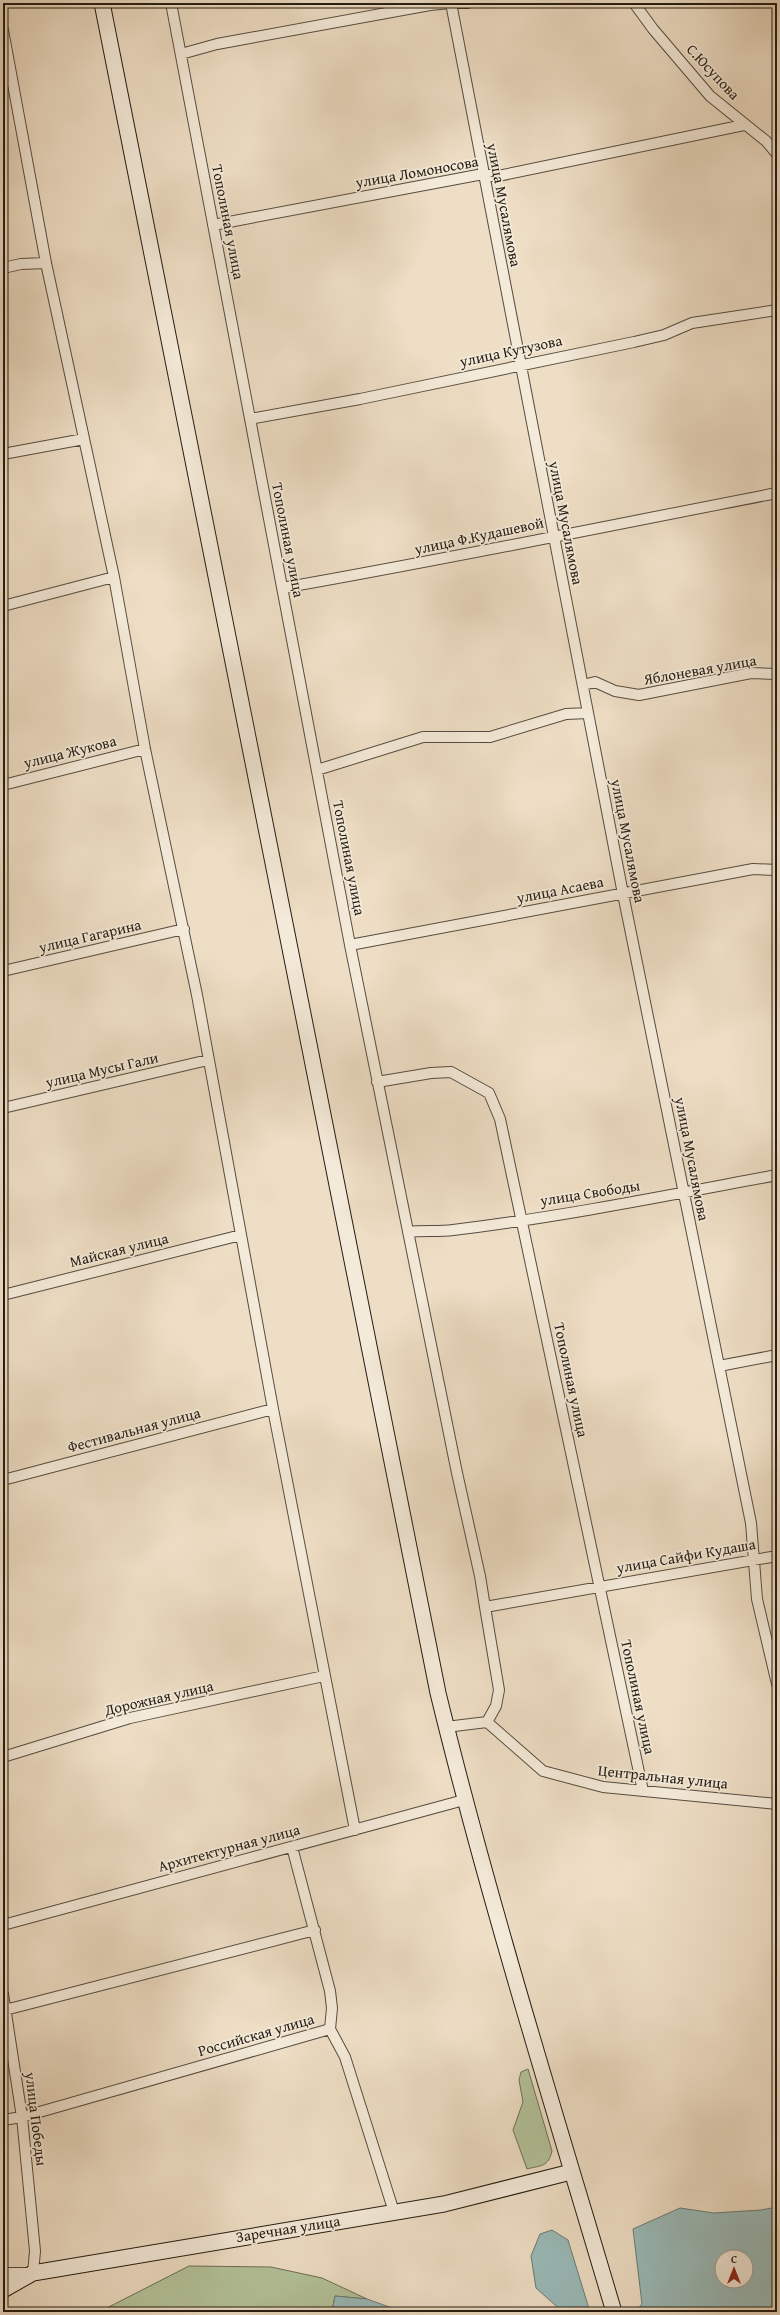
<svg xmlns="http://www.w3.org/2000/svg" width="780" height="2315" viewBox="0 0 780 2315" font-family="'Gentium Book Plus',serif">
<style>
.green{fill:#b3c299;stroke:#6c6f56}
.water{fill:#9abbb9;stroke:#6b7b77;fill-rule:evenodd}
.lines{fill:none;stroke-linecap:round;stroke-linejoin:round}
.street-casing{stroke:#564c40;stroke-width:12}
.secondary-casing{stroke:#241c13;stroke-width:17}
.street{stroke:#f4ead9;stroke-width:10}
.secondary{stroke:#f4ead9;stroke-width:15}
.labels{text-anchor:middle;stroke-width:3.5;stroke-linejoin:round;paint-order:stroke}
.street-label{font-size:15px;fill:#241c13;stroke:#f4ead9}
</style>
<rect width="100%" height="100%" fill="#eedec5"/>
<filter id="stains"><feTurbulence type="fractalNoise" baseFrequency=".005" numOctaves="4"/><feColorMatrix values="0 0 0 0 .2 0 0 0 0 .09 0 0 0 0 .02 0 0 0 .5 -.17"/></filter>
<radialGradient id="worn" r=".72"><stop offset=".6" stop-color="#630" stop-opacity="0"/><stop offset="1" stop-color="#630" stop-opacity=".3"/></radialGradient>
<path class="green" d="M528,2069L552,2151C548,2167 542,2165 527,2169L513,2130L523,2102L519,2080L521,2072Z
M189,2266L271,2267L322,2278L367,2299L335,2296L332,2312H99Z"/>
<path class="water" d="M777,2207V2312H635L642,2304L633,2229L680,2208L714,2213L761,2210ZM722,2257H746V2281H722Z
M552,2230L568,2240L590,2312H563L536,2288L531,2256L540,2234Z
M335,2296L367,2299L403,2312H332Z"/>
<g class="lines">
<defs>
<path id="street" d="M171,3L350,945L457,1473L480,1576L485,1607
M451,3L623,894L751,1523L757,1599L777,1684
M451,3H468
M634,3L653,29L710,96L766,141L777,154
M3,30L46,263L114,577L145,749L197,995L273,1409L355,1830
M181,54L217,44L430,5L450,3
M213,225L483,174L498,176L744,125
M3,268L21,264L46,263
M250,419L360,399L634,342L664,335L692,323L777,310
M3,454L84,439
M282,588C448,559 612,525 777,493
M3,606L114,577
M583,685L595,682L615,691L639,695L751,673L777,674
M317,770L423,737H490L566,714L588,713
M3,785L145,749
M350,945L753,869L777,870
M3,971L184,929
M377,1082L431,1073L451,1072L489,1093L500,1119L643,1791
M3,1108L208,1060
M408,1232C423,1230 438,1232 453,1230C561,1217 670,1195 777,1175
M3,1295L241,1235
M719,1366L777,1355
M3,1480L273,1409
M487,1722L496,1706L499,1690L485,1607L777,1556
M446,1727L487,1722L543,1771L603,1787L777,1804
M3,1757L130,1718L324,1676
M292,1847L330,1991L332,2008L330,2029
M3,1925L464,1800
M3,1994L22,2117L35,2251L33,2273H3
M5,2010L315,1930
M330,2029L345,2057L394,2212
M3,2120L22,2117L330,2029"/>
<path id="secondary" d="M102,3L438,1693C489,1902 553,2106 614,2312
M3,2290L33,2273L444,2204L571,2172"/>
</defs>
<use href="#street" class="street-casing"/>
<use href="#secondary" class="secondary-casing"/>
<use href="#street" class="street"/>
<use href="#secondary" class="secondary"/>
</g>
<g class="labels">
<g class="street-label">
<text transform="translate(713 72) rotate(47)" y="5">С.Юсупова</text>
<text transform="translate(417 172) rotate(-10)" y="5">улица Ломоносова</text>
<text transform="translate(504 205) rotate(79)" y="5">улица Мусалямова</text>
<text transform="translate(228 222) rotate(79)" y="5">Тополиная улица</text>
<text transform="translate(511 351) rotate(-12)" y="5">улица Кутузова</text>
<text transform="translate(566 523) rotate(79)" y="5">улица Мусалямова</text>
<text transform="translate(479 536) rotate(-12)" y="5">улица Ф.Кудашевой</text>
<text transform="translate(288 540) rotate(79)" y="5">Тополиная улица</text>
<text transform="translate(700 670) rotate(-10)" y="5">Яблоневая улица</text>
<text transform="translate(70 752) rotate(-14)" y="5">улица Жукова</text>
<text transform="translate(628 841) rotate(79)" y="5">улица Мусалямова</text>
<text transform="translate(349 858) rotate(79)" y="5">Тополиная улица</text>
<text transform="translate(560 890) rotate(-11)" y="5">улица Асаева</text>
<text transform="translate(90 936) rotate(-13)" y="5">улица Гагарина</text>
<text transform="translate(102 1070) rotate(-13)" y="5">улица Мусы Гали</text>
<text transform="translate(692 1159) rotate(79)" y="5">улица Мусалямова</text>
<text transform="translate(590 1193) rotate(-9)" y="5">улица Свободы</text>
<text transform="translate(119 1250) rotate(-14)" y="5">Майская улица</text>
<text transform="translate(571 1380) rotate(78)" y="5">Тополиная улица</text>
<text transform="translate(134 1430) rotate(-15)" y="5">Фестивальная улица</text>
<text transform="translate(686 1556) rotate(-10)" y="5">улица Сайфи Кудаша</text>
<text transform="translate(638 1697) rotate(78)" y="5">Тополиная улица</text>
<text transform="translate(159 1698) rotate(-13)" y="5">Дорожная улица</text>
<text transform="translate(663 1777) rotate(6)" y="5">Центральная улица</text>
<text transform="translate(229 1848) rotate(-15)" y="5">Архитектурная улица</text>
<text transform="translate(256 2035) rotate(-16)" y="5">Российская улица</text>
<text transform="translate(36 2119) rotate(83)" y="5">улица Победы</text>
<text transform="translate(288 2229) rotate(-9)" y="5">Заречная улица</text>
</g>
</g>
<rect width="780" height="2315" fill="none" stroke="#eedec5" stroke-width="16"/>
<rect x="4" y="4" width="772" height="2307" fill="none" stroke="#241c13" stroke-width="2"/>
<rect x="8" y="8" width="764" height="2299" fill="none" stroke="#241c13"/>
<g transform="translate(734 2269)"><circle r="19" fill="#f4ead9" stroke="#a1988a"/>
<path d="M0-3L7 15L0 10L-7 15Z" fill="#8f2418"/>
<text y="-6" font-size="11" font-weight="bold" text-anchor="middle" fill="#241c13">С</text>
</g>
<rect width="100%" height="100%" filter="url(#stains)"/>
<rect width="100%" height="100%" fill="url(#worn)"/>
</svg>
